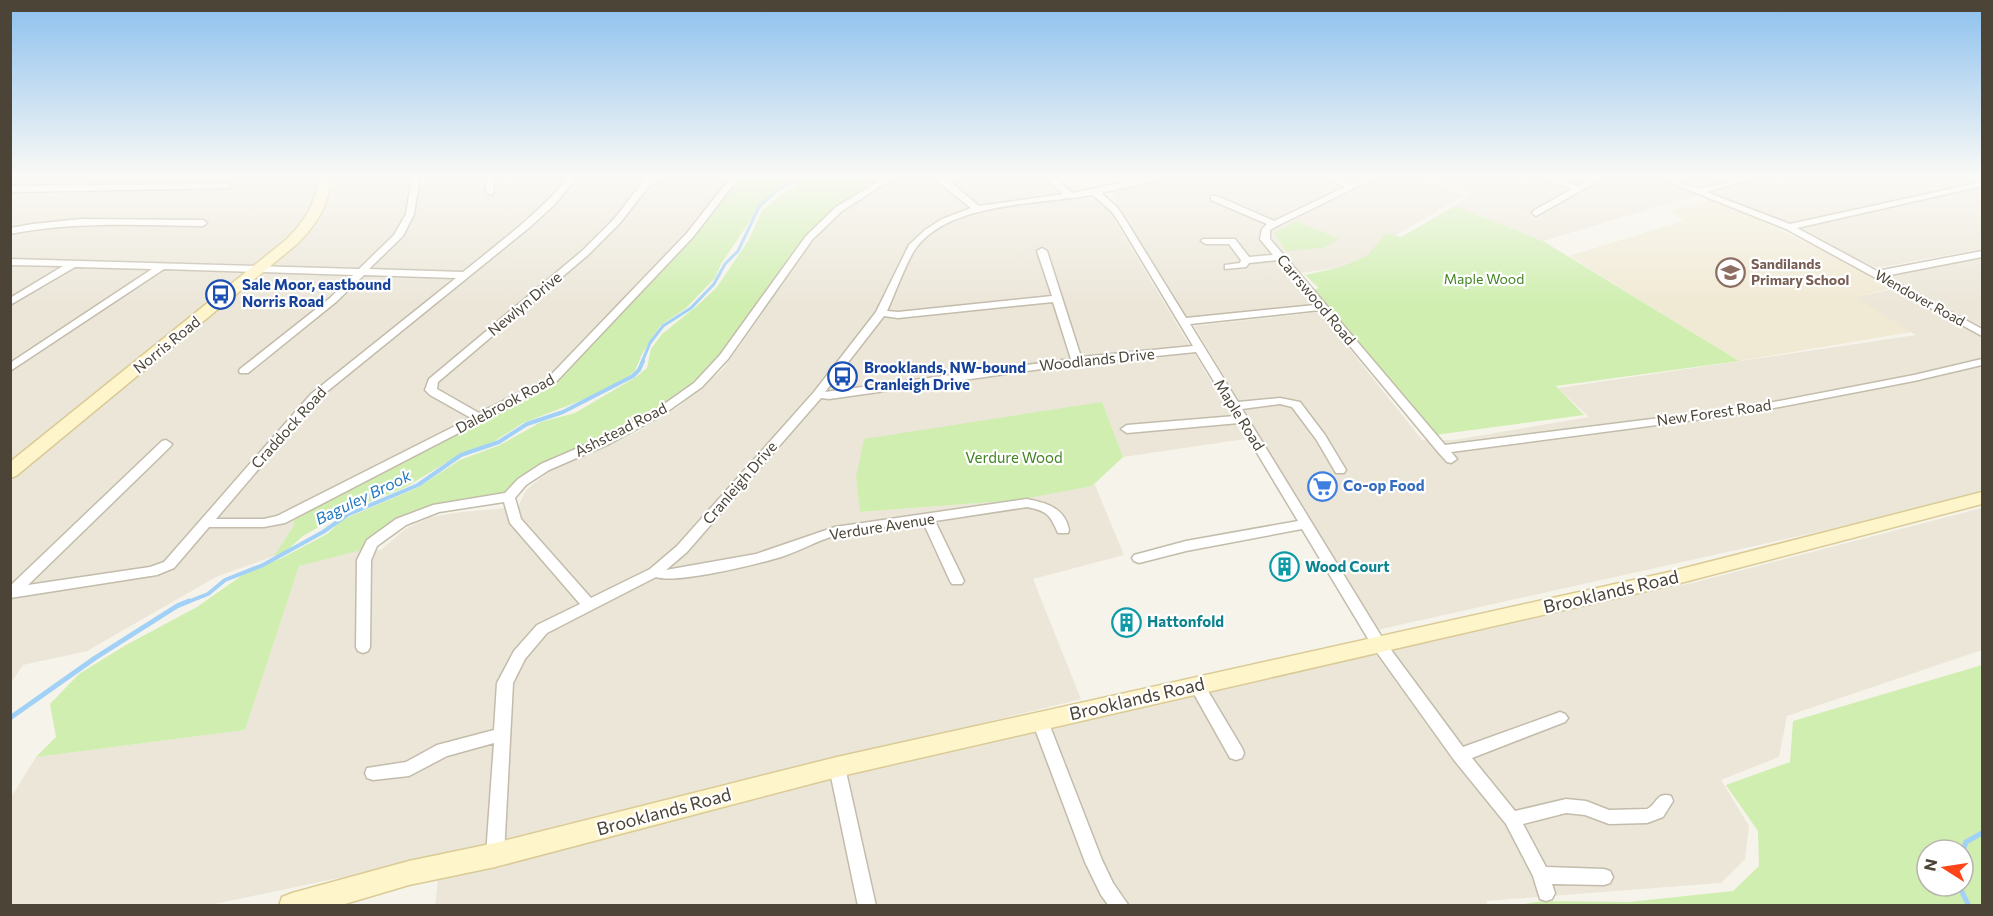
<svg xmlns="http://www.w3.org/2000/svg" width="1993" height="916" viewBox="0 0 1993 916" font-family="Commissioner,sans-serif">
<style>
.residential{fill:#ebe6d8}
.education{fill:#f0e9d3}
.green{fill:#cfeeaf;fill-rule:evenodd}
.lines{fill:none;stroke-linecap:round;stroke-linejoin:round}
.stream-far2{stroke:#a2d1f7;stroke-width:3}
.stream-far1{stroke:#a2d1f7;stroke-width:4}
.stream{stroke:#a2d1f7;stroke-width:5}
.street-casing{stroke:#c3bcab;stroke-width:3}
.secondary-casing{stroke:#dacb96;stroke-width:3}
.street{fill:#fff;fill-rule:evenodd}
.secondary{fill:#fff5cb;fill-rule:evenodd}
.labels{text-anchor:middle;stroke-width:4.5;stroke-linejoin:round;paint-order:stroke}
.far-education-label{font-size:14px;font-weight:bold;fill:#785e54;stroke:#fff;text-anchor:start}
.far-park-label{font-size:14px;fill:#448423;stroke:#fff}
.far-street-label{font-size:14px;fill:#4b4437;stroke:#fff}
.transit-label{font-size:15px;font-weight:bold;fill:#164399;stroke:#fff;text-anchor:start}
.street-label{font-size:15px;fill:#4b4437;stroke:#fff}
.park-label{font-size:15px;fill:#448423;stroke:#fff}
.shop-label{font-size:15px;font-weight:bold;fill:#366cbe;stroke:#fff;text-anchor:start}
.culture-label{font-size:15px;font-weight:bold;fill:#0d838f;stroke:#fff;text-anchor:start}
.water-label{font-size:16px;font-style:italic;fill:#2479c3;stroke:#fff}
.near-street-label{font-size:18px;fill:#4b4437;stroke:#fff}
</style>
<rect width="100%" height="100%" fill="#f6f3ea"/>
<path class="residential" d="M19,177H726L724,185L695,223L549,378L451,429L295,517L293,527L274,556L216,577L87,651L23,665L11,683V480L274,265L11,258L10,182Z
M897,177H1058L1088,198L1103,200L1245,439L1123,457L1102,402L861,512L1018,500L1095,485L1124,555L1033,579L1081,699L463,852L210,905H11L10,799L36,757L245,730L299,566L355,550H381L405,529L431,517L461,512L518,507L526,490L548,472L639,431L678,407L723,369L809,247L833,220L865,194Z
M1167,177H1421L1465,195L1396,235L1380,262L1292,274L1315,306L1186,319L1111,193Z
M1424,177H1651L1700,194L1543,241L1455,206L1471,194Z
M1670,177H1982V249L1877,268L1727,199Z
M1982,257V327L1888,276Z
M11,265L150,269L244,273L11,461Z
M1899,288L1982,335V491L1822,531L1377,630L1194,326L1320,312L1422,440H1454L1589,417L1558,388L1916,335L1851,298Z
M1982,508V650L1787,716L1779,757L1721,780L1749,826L1745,859L1721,883L1486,901L1488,906H435L438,879L995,738L1696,582Z"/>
<path class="education" d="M1714,199L1836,256L1892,288L1856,297L1911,332L1739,361L1569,256L1683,221L1671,210Z"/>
<path class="green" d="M735,177H794L762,203L721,264L715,278L686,308L660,326L642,354L635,371L629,376L603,392L523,423L493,442L462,453L406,487L343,513L303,536L285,552L274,556L293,527L295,517L558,381L705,222L730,188Z
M803,177H885L836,207L816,225C770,278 739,348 682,391C652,414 617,432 582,447C550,461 529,466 507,495L431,507L365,549L299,566L245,730L36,757L56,737L50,704L79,674L126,645L197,607L244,574L282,558L327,534L342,520L417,488L460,460L500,445L541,422L575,413L636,377L647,368L651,349L662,334L697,306L717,287L748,241L762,211L785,192L796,187Z
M1455,206L1543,241L1739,361L1556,386L1584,415L1435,435L1314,290L1319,288L1305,275L1341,267L1367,256L1386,233L1401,237Z
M1296,221L1339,239L1323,248L1286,251L1274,233Z
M1102,402L1123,457L1092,486L1018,500L860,512L856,477L864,439Z
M1982,665V905H1518L1543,901L1629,902L1733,891L1759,866L1758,831L1726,785L1790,762L1793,721ZM1927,850H1963V886H1927Z"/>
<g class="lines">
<path class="stream-far2" d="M642,362L650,343L663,326L691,308L714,284L725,264L738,251L759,207L776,191L795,181L797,177"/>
<path class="stream-far1" d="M185,603L208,594L225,580L263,565L323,532L347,515L418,485L461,455L499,442L527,424L563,412L633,376L639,370L643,361"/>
<path class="stream" d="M10,718L95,658L177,606L189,601
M1963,850L1966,842L1982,833
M1959,886L1969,906"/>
<defs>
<path id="street" d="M10,177H17L10,180Z
M412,177H420L414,214L403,236L369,269L463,272C500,242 538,214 569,177H577L555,204L530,227L319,398L216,519H264L277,516L471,418L430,395L425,390L429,379L582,251L614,219L642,183L653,177H663L648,187L620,223L588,255L438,382L437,389L479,413L547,379L687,233L727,182L728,177H736L734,184L693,237L555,383L285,523L264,527H209L174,568L157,575L10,598V586L162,441L166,440L172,444L170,447L28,585L150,567L164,562L311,394L456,278L364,275L336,302L248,373H240L239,371L240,369L330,298L353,275L164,269L10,371V363L152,269L75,267L10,305V298L63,266L10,265V259L359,269L394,235L406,214Z
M486,177H494L493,195L486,193Z
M886,177H895L842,211L812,240L728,359L702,387L661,416L609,444L549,470L526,485L515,498L521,519L591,598L650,569L677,546L814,392L876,312L909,245L925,230L942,219L971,208L932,177H942L947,179L979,206L1063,194L1045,177H1054L1072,193L1149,177H1161L1149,182L1101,193L1117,207L1125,219L1186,318L1315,305L1278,260L1249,263L1246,267L1225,269V265L1240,263L1241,260L1229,244H1206L1201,241L1203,239H1235L1249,257L1273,255L1260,239L1262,229L1267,224L1211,200V196H1217L1274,221L1345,187L1323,177H1334L1352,184L1367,177H1377L1277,226L1270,230V239L1445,445L1748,407L1914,375L1982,359V365L1914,381L1748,413L1451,452L1457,459L1451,463L1447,462L1438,452L1320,310L1190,324L1238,402L1280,398L1300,402L1325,435L1346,470L1344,473H1336L1316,439L1292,407L1280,404L1242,409L1383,639L1463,747L1560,712L1565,714L1568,718L1565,722L1472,758L1515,811L1566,799L1586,801L1609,810L1647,809C1657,804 1657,791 1671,796L1673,801L1663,817L1647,823L1609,824L1585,815L1566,813L1523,824L1546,867L1604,869L1610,871L1613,877L1610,883L1604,885L1552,884L1555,893L1552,899L1546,901L1540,899L1533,876L1506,824L1454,760L1373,647L1302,529L1186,551L1139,563L1134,561L1132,558L1134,555L1186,541L1298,521L1239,423L1127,433L1121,429L1127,425L1235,416L1196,352L1077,364L829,399L821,398L687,552L666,570L756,554L835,527L1027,499C1047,503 1065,508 1069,530L1068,533H1058C1050,515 1048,511 1027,507L935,521L964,581L962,584H952L950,581L923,522C895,527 864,528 837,535C818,540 800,551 781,557C758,564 677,584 656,577L547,633L525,659L513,683L504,855L501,861L495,863L489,861L486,855L494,743L447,756L409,776L373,780L367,778L365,773L367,768L406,762L437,745L494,730L497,683L514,651L537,625L580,604L510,523L504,502L439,512L406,525L377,546L371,560L370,647L368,651L363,653L358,651L356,647L357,560L367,540L396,519L433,505L505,493L518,479L541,464L601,438L653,412L694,383L720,355L806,236L836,207ZM1093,195L1111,211L1117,219L1193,346L1081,357L1047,251L1042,248L1037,251L1052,296L898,312L887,311C895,294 906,262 916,248C950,202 1041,204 1093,195ZM1053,302L1071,359L825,392L884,316L898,318Z
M1541,177H1552L1578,186L1595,177H1605L1536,216L1532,213L1533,211L1572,189Z
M1656,177C1671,176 1682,186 1697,188C1708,190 1736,177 1753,177L1752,179L1706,192L1790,224L1982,182V186L1797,228L1877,271L1982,251V257L1885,276L1982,329V336L1786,229Z
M227,184L231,186L230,188L10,192V186Z
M81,219L203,220L207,223L203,226C138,225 74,221 10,234V228L33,224Z
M1197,679L1202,681L1242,748L1244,753L1242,758L1236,760L1230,758L1189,685L1192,681Z
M1040,715L1045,717L1048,721L1102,860L1113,883L1129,906H1109L1101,895L1085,862L1032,721L1035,717Z
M837,760L843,762L845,767L876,906H858L829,767L831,762Z"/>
<path id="secondary" d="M318,177H330C330,205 316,225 297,244L16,476L10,478V462L287,239C305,220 317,203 318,177Z
M1982,492V504L1669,586L837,777L495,867L409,885L338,906H279L282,897L292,893L409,861L495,843L837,757L1669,572Z"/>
</defs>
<use href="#street" class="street-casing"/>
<use href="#secondary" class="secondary-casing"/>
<use href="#street" class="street"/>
<use href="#secondary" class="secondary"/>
</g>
<linearGradient id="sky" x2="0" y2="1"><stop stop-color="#8cc0ee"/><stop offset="0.58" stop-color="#fbfaf6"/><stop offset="1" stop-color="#fbfaf6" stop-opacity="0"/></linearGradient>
<rect width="1993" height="305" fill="url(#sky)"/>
<defs>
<symbol id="school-ring" viewBox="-11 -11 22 22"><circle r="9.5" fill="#fff" stroke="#8d6e63" stroke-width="1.5"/><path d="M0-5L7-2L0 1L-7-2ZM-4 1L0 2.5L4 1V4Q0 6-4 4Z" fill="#8d6e63"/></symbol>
<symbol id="bus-ring" viewBox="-11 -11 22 22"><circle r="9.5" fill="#fff" stroke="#1a4fb4" stroke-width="1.5"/><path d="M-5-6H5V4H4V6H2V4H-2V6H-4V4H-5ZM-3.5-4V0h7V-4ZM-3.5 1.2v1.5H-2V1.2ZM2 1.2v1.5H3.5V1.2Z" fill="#1a4fb4"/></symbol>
<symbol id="supermarket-ring" viewBox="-11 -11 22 22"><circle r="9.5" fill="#fff" stroke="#3f7fe0" stroke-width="1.5"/><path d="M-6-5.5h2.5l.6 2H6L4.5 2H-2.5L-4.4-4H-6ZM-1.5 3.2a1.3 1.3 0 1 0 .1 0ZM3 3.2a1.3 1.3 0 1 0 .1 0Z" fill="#3f7fe0"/></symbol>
<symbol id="building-ring" viewBox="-11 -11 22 22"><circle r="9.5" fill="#fff" stroke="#0f9aa8" stroke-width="1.5"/><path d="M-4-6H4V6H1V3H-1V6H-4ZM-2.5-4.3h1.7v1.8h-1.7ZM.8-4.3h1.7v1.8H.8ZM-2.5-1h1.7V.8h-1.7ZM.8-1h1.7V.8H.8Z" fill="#0f9aa8"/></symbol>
</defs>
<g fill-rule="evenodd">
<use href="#school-ring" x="1714" y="256" width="33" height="33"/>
<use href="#bus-ring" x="204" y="278" width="33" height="33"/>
<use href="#bus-ring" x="826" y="360" width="33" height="33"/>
<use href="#supermarket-ring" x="1306" y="470" width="33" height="33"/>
<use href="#building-ring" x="1268" y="550" width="33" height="33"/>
<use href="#building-ring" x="1110" y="606" width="33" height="33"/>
</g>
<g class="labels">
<g class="far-education-label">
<text x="1751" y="269">Sandilands<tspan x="1751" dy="16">Primary School</tspan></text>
</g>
<g class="far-park-label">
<text x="1484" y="284">Maple Wood</text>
</g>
<g class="far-street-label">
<text transform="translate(1920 298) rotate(29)" y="5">Wendover Road</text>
</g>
<g class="transit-label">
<text x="242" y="290">Sale Moor, eastbound<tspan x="242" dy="17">Norris Road</tspan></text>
<text x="864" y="373">Brooklands, NW-bound<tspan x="864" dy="17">Cranleigh Drive</tspan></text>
</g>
<g class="street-label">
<text transform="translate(1316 300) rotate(50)" y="5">Carrswood Road</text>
<text transform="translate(525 304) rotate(-40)" y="5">Newlyn Drive</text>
<text transform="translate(167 345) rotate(-39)" y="5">Norris Road</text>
<text transform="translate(1097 360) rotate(-6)" y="5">Woodlands Drive</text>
<text transform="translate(505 404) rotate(-28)" y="5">Dalebrook Road</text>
<text transform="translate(1714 413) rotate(-8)" y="5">New Forest Road</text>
<text transform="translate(1239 415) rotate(58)" y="5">Maple Road</text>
<text transform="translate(289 428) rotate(-48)" y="5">Craddock Road</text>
<text transform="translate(621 430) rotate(-27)" y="5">Ashstead Road</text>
<text transform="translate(740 483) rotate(-49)" y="5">Cranleigh Drive</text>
<text transform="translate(882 527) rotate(-9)" y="5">Verdure Avenue</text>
</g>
<g class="park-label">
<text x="1014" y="463">Verdure Wood</text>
</g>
<g class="shop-label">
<text x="1343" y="491">Co-op Food</text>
</g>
<g class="culture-label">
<text x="1305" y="572">Wood Court</text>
<text x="1147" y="627">Hattonfold</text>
</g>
<g class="water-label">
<text transform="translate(363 497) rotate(-26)" y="6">Baguley Brook</text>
</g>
<g class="near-street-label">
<text transform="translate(1611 592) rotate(-13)" y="6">Brooklands Road</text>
<text transform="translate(1137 699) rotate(-13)" y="6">Brooklands Road</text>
<text transform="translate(664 812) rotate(-15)" y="6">Brooklands Road</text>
</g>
</g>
<rect width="1993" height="916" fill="none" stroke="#4b4437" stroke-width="24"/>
<g transform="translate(1945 868) rotate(282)"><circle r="28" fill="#ffffff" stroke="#b7b4af" stroke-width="1.5"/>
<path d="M0-4.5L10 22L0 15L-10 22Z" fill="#ff4518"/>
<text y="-9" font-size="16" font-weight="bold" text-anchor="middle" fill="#4b4437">N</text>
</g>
</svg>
